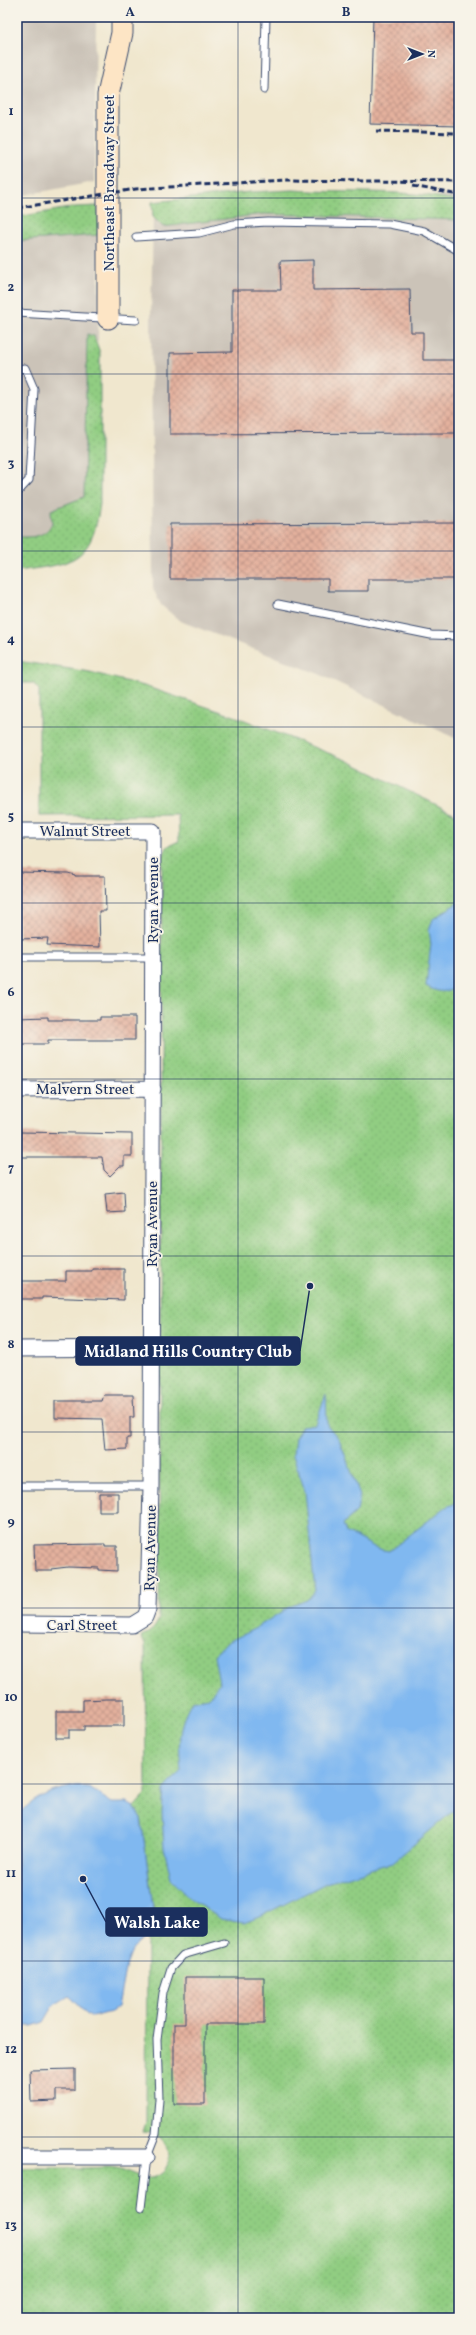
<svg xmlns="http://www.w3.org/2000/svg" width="476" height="2335" viewBox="0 0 476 2335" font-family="Vollkorn,serif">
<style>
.industrial{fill:#cbc3b8}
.grass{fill:url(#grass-dots);stroke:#567e70}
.water{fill:#80b8f0;stroke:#4e74a7}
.building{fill:url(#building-cross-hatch)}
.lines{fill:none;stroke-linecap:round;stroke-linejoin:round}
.service-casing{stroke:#3b4b6f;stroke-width:9}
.minor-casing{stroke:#3b4b6f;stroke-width:17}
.secondary-casing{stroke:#3b4b6f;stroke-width:23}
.service{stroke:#fff;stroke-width:7}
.minor{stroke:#fff;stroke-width:15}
.secondary{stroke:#fde5c5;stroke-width:21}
.rail{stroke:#1b2f5e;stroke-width:3;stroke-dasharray:6 3;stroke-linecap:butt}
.grid{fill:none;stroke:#1b2f5e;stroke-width:1;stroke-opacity:0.55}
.labels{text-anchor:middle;stroke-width:3.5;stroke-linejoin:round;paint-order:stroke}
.street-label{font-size:15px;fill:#1b2f5e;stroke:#f7f3e8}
.leader{fill:none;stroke:#1b2f5e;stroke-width:1.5}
.callout-dot{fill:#1b2f5e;stroke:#f7f3e8;stroke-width:1.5}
.callout{fill:#1b2f5e;stroke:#1b2f5e;stroke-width:1.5}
.callout-label{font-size:16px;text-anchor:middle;font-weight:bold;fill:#fff}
.neatline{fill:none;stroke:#1b2f5e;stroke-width:1.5}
.grid-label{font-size:13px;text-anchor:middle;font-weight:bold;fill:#1b2f5e}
</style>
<defs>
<pattern id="grass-dots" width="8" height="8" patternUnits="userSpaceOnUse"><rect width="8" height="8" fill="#91cd82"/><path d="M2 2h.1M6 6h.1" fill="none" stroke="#7cb073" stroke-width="1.8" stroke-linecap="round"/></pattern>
<pattern id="building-cross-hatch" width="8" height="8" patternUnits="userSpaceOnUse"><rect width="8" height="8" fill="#e4b19d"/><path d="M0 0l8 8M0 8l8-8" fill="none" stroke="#b89083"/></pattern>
</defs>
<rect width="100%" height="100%" fill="#f7f3e8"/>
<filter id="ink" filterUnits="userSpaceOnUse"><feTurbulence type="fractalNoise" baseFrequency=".025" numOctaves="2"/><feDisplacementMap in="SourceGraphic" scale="8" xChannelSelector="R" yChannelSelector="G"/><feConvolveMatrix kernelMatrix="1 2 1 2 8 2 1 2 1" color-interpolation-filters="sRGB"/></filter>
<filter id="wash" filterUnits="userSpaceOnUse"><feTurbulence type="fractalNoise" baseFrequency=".012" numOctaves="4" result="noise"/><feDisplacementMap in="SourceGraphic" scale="16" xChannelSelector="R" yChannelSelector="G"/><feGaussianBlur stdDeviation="0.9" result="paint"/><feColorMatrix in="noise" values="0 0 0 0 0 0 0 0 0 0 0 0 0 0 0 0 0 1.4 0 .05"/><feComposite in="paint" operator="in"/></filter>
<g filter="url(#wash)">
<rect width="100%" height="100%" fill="#f0e7ce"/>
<path class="industrial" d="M17,17H96L94,182L24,195L22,151H17Z
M459,194V201L435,195Z
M264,214L459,220V740L319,674L180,621L161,605L153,589L151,312L153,217L163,227Z
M99,235L98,342L94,336L87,334L84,497L51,510L52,523L44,533L36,537H17V241Z"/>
<path class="grass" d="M17,151H22L24,195L17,196Z
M293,190C348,194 404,188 459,201V220L264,214L163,227L153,217L152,202L250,192Z
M98,206L99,235L17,241V217L75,207Z
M87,334L94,336L100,353V504C92,564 71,564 17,571V537C32,537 45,538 52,523L51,510L84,497Z
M17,661L90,672L144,686L237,717L346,760L459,816V2318H17V2168C40,2168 62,2168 85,2168C95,2168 106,2166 116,2168C128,2170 138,2179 151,2177C179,2172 173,2132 143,2132L146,2122L147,1936L153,1908L141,1818L134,1807L146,1794L145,1645L141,1636C151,1632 155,1629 159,1618L162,856L168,846L179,841L178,815L39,816V690L33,683H17Z"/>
<path class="water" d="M459,902V984C447,994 439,993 426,986L431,944L429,930L433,919Z
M326,1394L327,1425L339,1439L360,1495L357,1511L343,1524L346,1533C364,1538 370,1549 389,1551L446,1507L459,1502V1806L393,1862L326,1883L259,1917L244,1923L221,1919L191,1899L171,1879L164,1848L162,1813L164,1790L181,1771C179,1744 177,1726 192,1701L209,1698L219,1683L214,1655L228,1642L256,1628L289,1607L307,1600L315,1591L305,1491L293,1455L295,1438L302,1426L315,1424Z
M75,1786L88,1787L112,1803H127L134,1807L141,1818L153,1908L147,1936L133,1948L125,1969L118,2007L111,2012L92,2017C82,2011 78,2003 69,1996L54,2005L44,2022L32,2026H17V1815C36,1797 49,1791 75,1786Z"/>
<g id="blocks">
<path class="building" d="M373,17H459V126L370,124Z
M313,260V290L410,289L411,332H423V360H459V433L170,434V353L232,352V290H281L280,261Z
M459,523V579H368V591H328V579H170V524Z
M17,872L68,873L75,875V876H105L106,911H99L100,947L47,945L48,938L19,939Z
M48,1017V1020H100V1017H135V1040H48V1044H17V1018Z
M20,1132L132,1134V1156H124V1166H120L110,1176L104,1170L102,1157H20Z
M124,1192L125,1212L107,1213L105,1194Z
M92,1269H124V1300L42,1297V1299H17V1281H66V1271H92Z
M104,1395H133L134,1417H130V1438H127V1449L105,1450L102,1419L55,1418V1401H102Z
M99,1493H118V1512H99Z
M105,1544V1546H117V1571L99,1570V1568L68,1567L51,1569V1571H35L34,1545Z
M106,1699H124V1726H84V1730H69V1738H56V1711H83V1700Z
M185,1977H264V2024H205V2104H174V2024H185Z
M75,2069V2090H56V2101L31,2102L30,2070Z"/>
</g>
</g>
<g filter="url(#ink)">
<use href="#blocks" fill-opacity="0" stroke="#3b4b6f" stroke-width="1"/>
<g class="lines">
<defs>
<path id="service" d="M264,90L266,17
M136,237L199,233L234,224L268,222L389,224L424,231L459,251
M17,313L136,320
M17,369L25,368L34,389L29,480L17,493
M278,604L431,635L459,636
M17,957H153
M17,1486H151
M141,2208L147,2157L156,2134L159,2099L157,2040L163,1993L171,1968L183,1955L224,1943"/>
<path id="minor" d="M17,831H153L151,1486L148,1609L145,1617L132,1625L17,1624
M17,1090L153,1089
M17,1349L151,1348
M17,2157H147"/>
<path id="secondary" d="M108,318V95L122,33V17"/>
</defs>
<use href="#service" class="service-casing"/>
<use href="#minor" class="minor-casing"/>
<use href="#secondary" class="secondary-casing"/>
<use href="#service" class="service"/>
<use href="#minor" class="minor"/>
<use href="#secondary" class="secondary"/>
<path class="rail" d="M376,131L459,133
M413,186L459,195
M17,208L136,189L285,180L459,182"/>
</g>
</g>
<path class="grid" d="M238,17V2318M17,198H459M17,374H459M17,551H459M17,727H459M17,903H459M17,1079H459M17,1256H459M17,1432H459M17,1608H459M17,1784H459M17,1961H459M17,2137H459"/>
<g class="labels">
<g class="street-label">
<text transform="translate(109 183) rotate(-90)" y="5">Northeast Broadway Street</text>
<text x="85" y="836">Walnut Street</text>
<text transform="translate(153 900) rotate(-90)" y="5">Ryan Avenue</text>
<text x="85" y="1094">Malvern Street</text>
<text transform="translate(152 1224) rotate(-90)" y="5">Ryan Avenue</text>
<text transform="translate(150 1548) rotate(-89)" y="5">Ryan Avenue</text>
<text x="82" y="1630">Carl Street</text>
</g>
</g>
<path class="leader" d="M310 1286L300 1351M83 1879L106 1922"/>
<g class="callout-dot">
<circle cx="310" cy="1286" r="4"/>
<circle cx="83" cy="1879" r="4"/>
</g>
<g class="callout">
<rect x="76" y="1337" width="224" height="28" rx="4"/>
<rect x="106" y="1908" width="101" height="28" rx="4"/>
</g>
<g class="callout-label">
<text x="188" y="1357">Midland Hills Country Club</text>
<text x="157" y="1928">Walsh Lake</text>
</g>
<rect width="476" height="2335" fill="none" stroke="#f7f3e8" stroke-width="44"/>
<g transform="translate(422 54) rotate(90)" stroke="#f7f3e8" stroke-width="3" paint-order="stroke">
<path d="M0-3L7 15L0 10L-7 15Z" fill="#1b2f5e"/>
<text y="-6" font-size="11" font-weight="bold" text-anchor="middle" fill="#1b2f5e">N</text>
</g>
<rect x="22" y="22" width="432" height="2291" class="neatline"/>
<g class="grid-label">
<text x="130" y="16">A</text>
<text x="346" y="16">B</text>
<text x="11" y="115">1</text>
<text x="11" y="291">2</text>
<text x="11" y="467">3</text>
<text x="11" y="643">4</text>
<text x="11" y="820">5</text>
<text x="11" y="996">6</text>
<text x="11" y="1172">7</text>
<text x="11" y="1348">8</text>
<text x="11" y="1525">9</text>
<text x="11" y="1701">10</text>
<text x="11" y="1877">11</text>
<text x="11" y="2053">12</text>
<text x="11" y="2229">13</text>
</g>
</svg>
